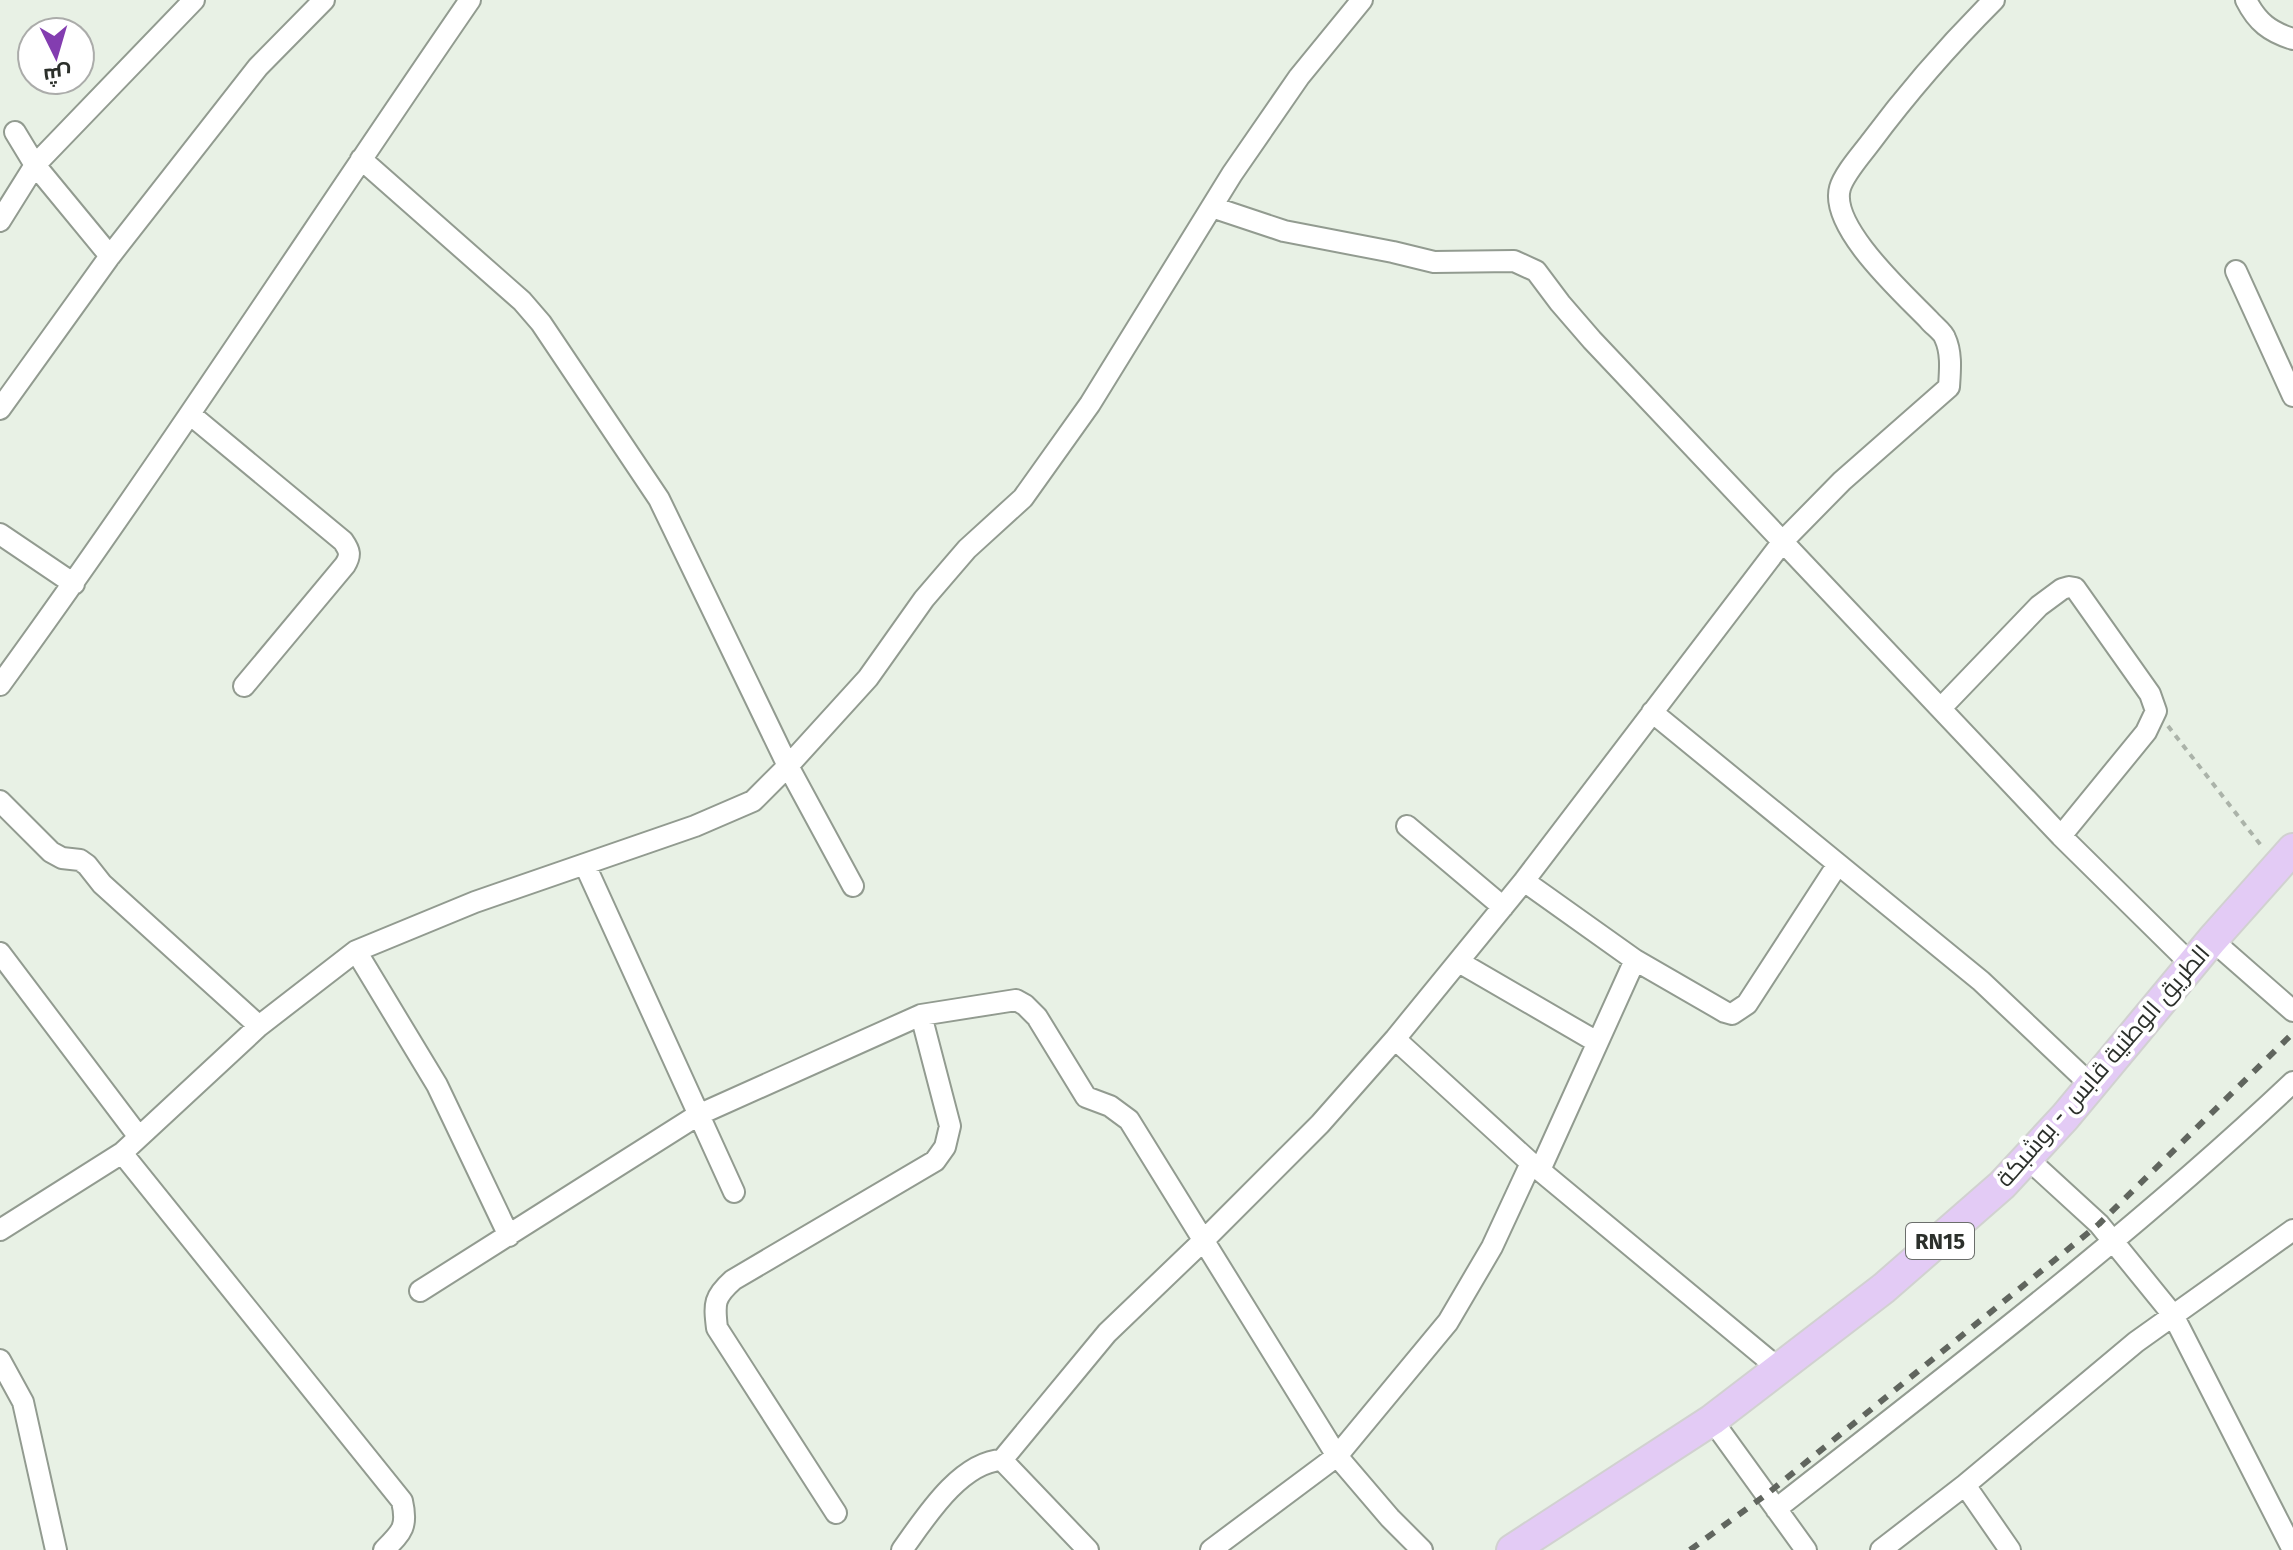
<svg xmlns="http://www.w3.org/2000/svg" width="2293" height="1550" viewBox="0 0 2293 1550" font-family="'Fira Sans',Cairo,sans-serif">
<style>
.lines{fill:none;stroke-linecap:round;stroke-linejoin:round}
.minor-casing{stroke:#929b90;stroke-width:24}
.primary-casing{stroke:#d1d1d0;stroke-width:34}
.path{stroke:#abb3a9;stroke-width:4;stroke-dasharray:6 6;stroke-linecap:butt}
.minor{stroke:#fff;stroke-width:20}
.primary{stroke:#e3cbf5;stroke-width:30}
.rail{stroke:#60655e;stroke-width:6;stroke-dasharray:10 10;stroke-linecap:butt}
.labels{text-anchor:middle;stroke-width:8;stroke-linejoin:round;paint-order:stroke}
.shield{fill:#fff;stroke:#6b6e6b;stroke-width:2}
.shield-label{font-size:22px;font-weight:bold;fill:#2c302b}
.street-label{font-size:24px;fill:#2c302b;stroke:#fff}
</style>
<rect width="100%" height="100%" fill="#e8f1e5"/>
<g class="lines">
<defs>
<path id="minor" d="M2246,0C2257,22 2270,32 2293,39
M15,132L35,165L110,256
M361,159L522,301L541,323L659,499L788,766L853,886
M1212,207L1284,231L1393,252L1434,262L1514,261L1536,271L1560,303L1592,340L2061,836L2192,965
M0,221L35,165L194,0
M2236,271L2293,396
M0,409L110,256L258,67L324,0
M191,415L343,541C350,551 351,555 345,565L244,686
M0,534L74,584
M0,685C163,461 313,228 470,0
M1941,708L2039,606L2062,589L2069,587L2075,588L2150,694L2156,711L2146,732L2061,836
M1652,712L1981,981L2091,1085
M0,801L51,852L62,858L80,860L87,865L102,884L259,1026
M1407,826L1503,907
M585,865L734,1192
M1524,881L1635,960L1725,1012L1732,1014L1747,1004L1838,864
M2212,940L2293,1011
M356,951L437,1085L509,1236
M0,953L139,1137
M1459,962L1597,1042
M1395,1039L1531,1163L1778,1368
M122,1153L402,1501C408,1527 402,1532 384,1550
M2027,1158L2099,1224L2173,1315L2293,1550
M1540,1170L1635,960
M0,1230L122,1153L259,1026L356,951L475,902L695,826L753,801L788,766L868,678L924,599L967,549L1023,498L1090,404L1232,174L1299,77L1362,0
M420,1291L698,1115L921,1015L1016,1000L1025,1005L1037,1017L1086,1097L1110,1106L1129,1120L1337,1456L1390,1518L1422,1550
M0,1360L23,1402L56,1550
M1712,1420L1806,1550
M1002,1460L1088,1550
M1965,1485L2010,1550
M1776,1509C1952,1371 2130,1236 2293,1082
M836,1513L717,1328C714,1303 714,1297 733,1280L935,1161L945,1147L950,1126L921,1015
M902,1550C925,1518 960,1462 1002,1460L1107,1333L1204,1240L1320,1124L1395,1039L1524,881L1784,540L1842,481L1949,387C1950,371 1952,353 1945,338C1943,332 1934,326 1929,320C1904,294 1829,227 1840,188C1844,174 1861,155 1870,143C1908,92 1949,45 1994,0
M1211,1550L1337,1456L1448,1322L1492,1247L1531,1163
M1881,1550L1965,1485L2136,1342L2293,1230"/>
<path id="primary" d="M1512,1550L1712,1420L1884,1288L2002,1185L2065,1117L2212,940L2293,849"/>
</defs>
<use href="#minor" class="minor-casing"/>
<use href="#primary" class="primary-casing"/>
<path class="path" d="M2168,726L2263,848"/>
<use href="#minor" class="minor"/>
<use href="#primary" class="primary"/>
<path class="rail" d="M1690,1550L1767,1494L2099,1224L2293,1033"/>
</g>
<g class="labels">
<rect class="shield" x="1906" y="1223" width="68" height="36" rx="6"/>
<g class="shield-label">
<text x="1940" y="1249">RN15</text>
</g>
<g class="street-label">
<text transform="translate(2103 1066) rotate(-49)" y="8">الطريق الوطنية قابس - بوشبكة</text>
</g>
</g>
<g transform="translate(56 56) rotate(175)"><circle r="38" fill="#ffffff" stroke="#abacaa" stroke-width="2"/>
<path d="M0-6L14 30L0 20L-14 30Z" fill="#833db0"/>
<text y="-12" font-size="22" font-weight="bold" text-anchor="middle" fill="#2c302b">ش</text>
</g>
</svg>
